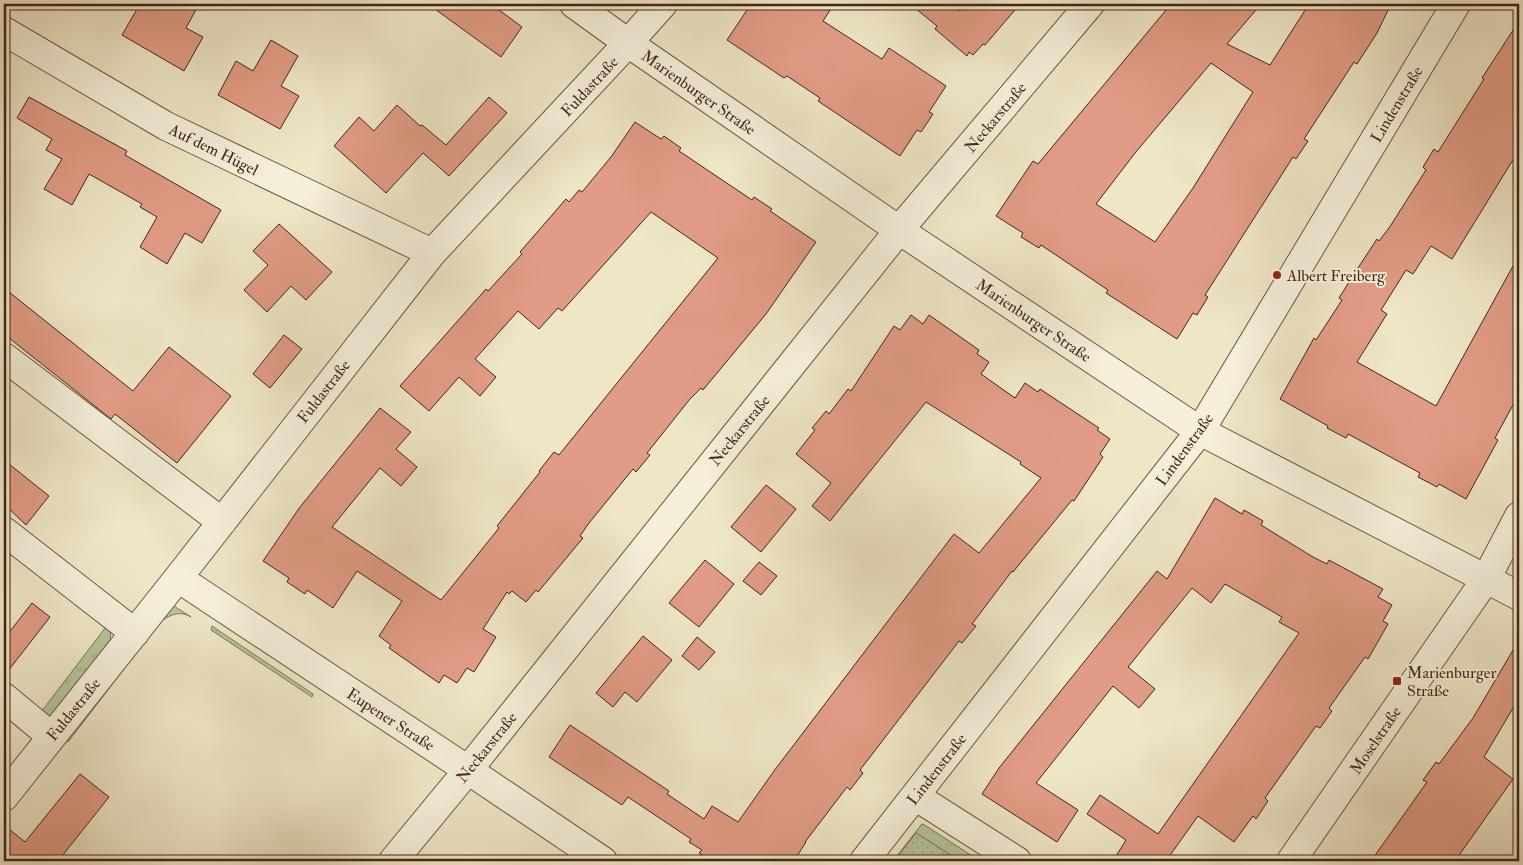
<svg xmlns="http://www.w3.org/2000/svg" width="1523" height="865" viewBox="0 0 1523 865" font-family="'IM FELL Double Pica',serif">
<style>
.grass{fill:url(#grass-tufts);stroke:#7c7658}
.park{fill:url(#park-dots);stroke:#7c7658}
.building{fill:#e19c85;stroke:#432616;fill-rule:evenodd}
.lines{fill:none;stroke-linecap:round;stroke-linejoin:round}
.minor-casing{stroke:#6e5642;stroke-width:30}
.minor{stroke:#f5efdb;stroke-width:28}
.poi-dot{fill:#8f2418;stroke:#f5efdb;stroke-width:2}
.labels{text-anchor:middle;stroke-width:4;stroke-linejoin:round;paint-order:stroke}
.street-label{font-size:16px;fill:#432616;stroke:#f5efdb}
.poi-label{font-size:16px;fill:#432616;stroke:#f5efdb;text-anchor:start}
</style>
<defs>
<pattern id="grass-tufts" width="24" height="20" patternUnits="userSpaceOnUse" patternTransform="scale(1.25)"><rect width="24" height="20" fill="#b4c69a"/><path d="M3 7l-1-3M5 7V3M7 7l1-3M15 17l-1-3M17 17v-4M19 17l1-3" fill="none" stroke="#9caa84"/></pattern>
<pattern id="park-dots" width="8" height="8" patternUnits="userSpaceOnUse" patternTransform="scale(1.25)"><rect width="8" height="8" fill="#b4c69a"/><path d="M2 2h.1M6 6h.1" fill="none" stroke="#9caa84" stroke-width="1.8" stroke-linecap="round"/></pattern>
</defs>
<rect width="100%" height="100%" fill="#efe6c8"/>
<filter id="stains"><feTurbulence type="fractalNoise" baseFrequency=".004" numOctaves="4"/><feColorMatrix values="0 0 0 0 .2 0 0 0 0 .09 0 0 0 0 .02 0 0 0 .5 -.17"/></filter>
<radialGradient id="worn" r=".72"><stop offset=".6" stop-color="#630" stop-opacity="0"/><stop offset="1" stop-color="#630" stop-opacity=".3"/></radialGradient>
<path class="grass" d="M174,606L191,617C179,610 170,615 160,622L68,742L64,738Z
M109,623L111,631L110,640L53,717L35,720Z
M212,626L313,694L312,697L211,630Z
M922,824H923L980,861H960L916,833L893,861Z"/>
<path class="park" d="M916,833L960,861H894Z"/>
<path class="building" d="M140,4H199L186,28L203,37L184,71L122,35Z
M428,4H491L522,27L501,57Z
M751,4H834L823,21L882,59L889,48L946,86L929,112L933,114L921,132L917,130L900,156L818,101L820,98L787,76L784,78L727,40Z
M910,4H950L960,11L966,4H1020L985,45L983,44L973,55L969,52L967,56L935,29L937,26Z
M1171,4H1261L1227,44L1270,65L1309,4H1391L1377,33L1357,64L1354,62L1304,139L1308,141L1296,159L1293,157L1205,295L1208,297L1197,315L1193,313L1177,339L1106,293L1108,290L1041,245L1039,248L1021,237L1023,233L996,216L1033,161L1038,164ZM1211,63L1253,92L1193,188L1155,242L1096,204L1135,153Z
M1519,21V150L1452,259L1431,246L1413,274L1406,270L1381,310L1387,314L1357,362L1436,406L1519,255V394L1495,438L1498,440L1466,499L1439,484L1437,487L1418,477L1420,473L1348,434L1346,438L1327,428L1328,426L1280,399L1314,338L1316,340L1342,300L1339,298L1354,274L1377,239L1379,241L1389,228L1426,170L1423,167L1434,149L1438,152L1484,79L1482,78Z
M271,40L298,56L281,86L299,96L280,129L218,95L236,61L253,71Z
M29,97L127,151L125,155L221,210L202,243L185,233L167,264L140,247L157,217L140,207L142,204L89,174L72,205L44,189L62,159L46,150L52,139L17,118Z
M489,97L507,113L449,176L423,153L386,193L334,146L359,117L374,131L397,105L420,126L422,125L446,145Z
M635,122L661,139L664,136L681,148L679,151L752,200L754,197L772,209L770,211L816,242L766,314L703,390L701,388L690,399L647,453L650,455L636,472L633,469L589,523L580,536L583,538L538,592L536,590L526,602L512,591L509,594L507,592L483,629L496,637L474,672L467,668L457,683L444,675L439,683L389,648L391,645L379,636L402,601L357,571L333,608L307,590L305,594L287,582L289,578L263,561L300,507L380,408L411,432L396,449L417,467L401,486L380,468L332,527L441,600L499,528L497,526L540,472L539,471L554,452L559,455L718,258L651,212L562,311L558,308L539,329L518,311L475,359L496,377L480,396L459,377L429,411L400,386L486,289L488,291L522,254L520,252L566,199L569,202L579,190L582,192L611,157Z
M279,224L332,272L306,300L291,286L267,312L244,290L268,265L253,251Z
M4,288L133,391L169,347L231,396L177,463L115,414L111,419L4,334Z
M911,315L923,324L929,315L979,350L977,354L989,362L981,374L1015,398L1025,383L1038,392L1040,389L1099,428L1097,430L1110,439L1100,454L1103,457L1074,501L1072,500L1013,572L1012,571L972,624L976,626L962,643L959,641L860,770L863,773L850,790L847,787L805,842H806L794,861H712L699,853L702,850L689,842L691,839L628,797L622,805L549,757L570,725L669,791L667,794L704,819L712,806L738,822L774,771L954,534L979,553L1041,478L1020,464L1021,462L926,402L830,521L812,506L831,483L796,454L815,430L812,428L826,411L829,414L848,389L851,391L894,326L900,330Z
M284,335L302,349L270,388L253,374Z
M4,460L49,496L26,525L4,504Z
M766,485L796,509L761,552L731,527Z
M1215,498L1242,514L1244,510L1263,521L1261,525L1313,557L1327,564L1329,560L1383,589L1378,597L1392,605L1383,621L1388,624L1368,659L1365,657L1329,708L1332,711L1320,728L1316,726L1265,798L1268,801L1256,819L1253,816L1234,842L1198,816L1166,861H1113L1126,840L1087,814L1100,795L1158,834L1299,633L1279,622L1282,617L1225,584L1211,603L1192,588L1128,667L1155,689L1139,708L1113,686L1036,783L1078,810L1057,842L982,794L999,768L1157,571L1167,579Z
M705,560L734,584L699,627L669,603Z
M759,562L777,576L761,595L743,581Z
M32,603L50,617L4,676V639Z
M643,636L672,660L637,702L625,692L613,707L596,693Z
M697,637L715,652L699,670L682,656Z
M1519,640V698L1484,757L1513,779L1455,861H1371L1427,782L1423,780L1436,762L1439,764L1473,718Z
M80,774L109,797L58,861H4V825L25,842Z"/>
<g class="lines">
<defs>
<path id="minor" d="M574,4L628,43L899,230L1200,431L1519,596
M4,31L166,126L432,253
M4,357L222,522
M4,531L135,633
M178,578L468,770L603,861
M4,697L51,736
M915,796L1017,861
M4,797L178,578L432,253L628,43L663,4
M393,861L468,770L899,230L1090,4
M864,861L1200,431L1456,4
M1291,861L1486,579L1519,516"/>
</defs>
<use href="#minor" class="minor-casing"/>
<use href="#minor" class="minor"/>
</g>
<g class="poi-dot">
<circle cx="1277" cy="275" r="5"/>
<rect x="1392" y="676" width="10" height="10" rx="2.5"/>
</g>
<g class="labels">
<g class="street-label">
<text transform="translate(589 86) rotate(-47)" y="6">Fuldastraße</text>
<text transform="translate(699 92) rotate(35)" y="6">Marienburger Straße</text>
<text transform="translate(1396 104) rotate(-59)" y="6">Lindenstraße</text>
<text transform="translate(995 117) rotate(-50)" y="6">Neckarstraße</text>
<text transform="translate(214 149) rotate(26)" y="6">Auf dem Hügel</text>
<text transform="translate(1034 320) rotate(34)" y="6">Marienburger Straße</text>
<text transform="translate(323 391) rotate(-52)" y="6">Fuldastraße</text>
<text transform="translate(739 430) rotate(-51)" y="6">Neckarstraße</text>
<text transform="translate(1184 449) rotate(-54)" y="6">Lindenstraße</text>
<text transform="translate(73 709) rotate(-51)" y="6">Fuldastraße</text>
<text transform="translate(391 719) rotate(33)" y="6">Eupener Straße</text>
<text transform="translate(1375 740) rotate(-56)" y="6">Moselstraße</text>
<text transform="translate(486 747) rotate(-51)" y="6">Neckarstraße</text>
<text transform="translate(936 769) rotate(-52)" y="6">Lindenstraße</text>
</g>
<g class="poi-label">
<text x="1287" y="281">Albert Freiberg</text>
<text x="1407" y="678">Marienburger<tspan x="1407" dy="18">Straße</tspan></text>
</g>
</g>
<rect width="1523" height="865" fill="none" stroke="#efe6c8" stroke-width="20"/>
<rect x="5" y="5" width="1513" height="855" fill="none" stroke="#432616" stroke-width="2.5"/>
<rect x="10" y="10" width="1503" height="845" fill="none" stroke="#432616"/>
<rect width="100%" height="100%" filter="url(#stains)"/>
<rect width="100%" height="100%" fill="url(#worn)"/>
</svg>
